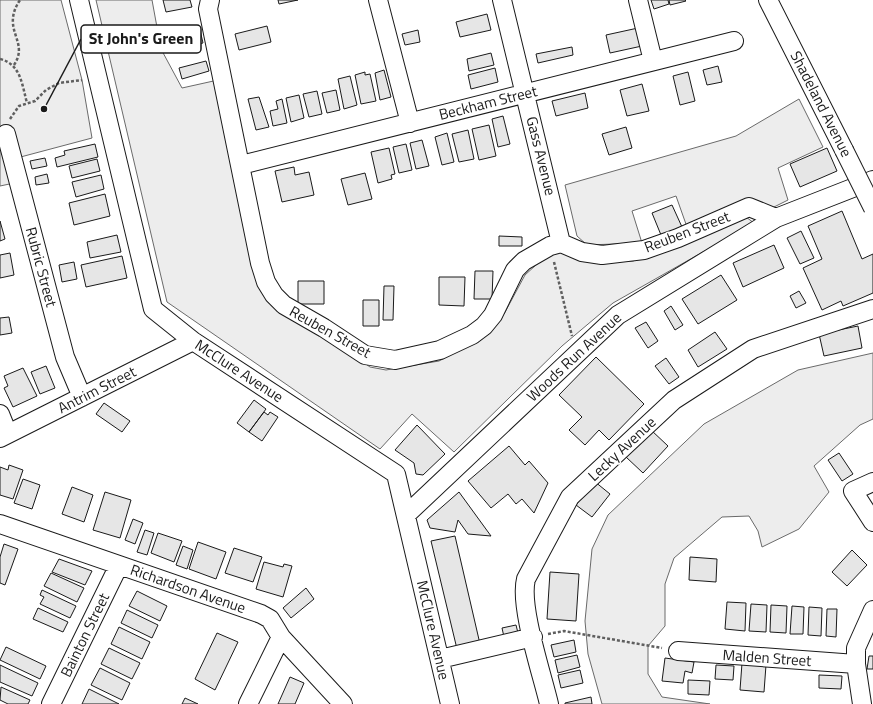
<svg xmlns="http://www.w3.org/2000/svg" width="873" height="704" viewBox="0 0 873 704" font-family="'Titillium Web',sans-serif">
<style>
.built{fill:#ededed;stroke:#6a6a6a}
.building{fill:#e6e6e6;stroke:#1a1a1a}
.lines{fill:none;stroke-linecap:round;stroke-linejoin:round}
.minor-casing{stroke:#1a1a1a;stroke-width:20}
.path{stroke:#5f5f5f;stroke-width:2.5;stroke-dasharray:3 2;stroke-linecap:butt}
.minor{stroke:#fff;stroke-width:18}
.minor-bridge-casing{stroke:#1a1a1a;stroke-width:20;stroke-linecap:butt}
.minor-bridge{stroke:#fff;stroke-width:18}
.labels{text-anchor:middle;stroke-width:3;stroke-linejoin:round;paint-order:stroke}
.street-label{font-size:15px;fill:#1a1a1a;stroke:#fff}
.leader{fill:none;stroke:#1a1a1a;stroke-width:1.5}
.callout-dot{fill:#1a1a1a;stroke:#fff;stroke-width:1.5}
.callout{fill:#fff;stroke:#1a1a1a;stroke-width:1.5}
.callout-label{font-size:16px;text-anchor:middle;font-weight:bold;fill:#1a1a1a}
</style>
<rect width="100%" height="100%" fill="#fff"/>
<path class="built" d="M0,0H61L82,80L92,138L13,159L19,182L0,186Z
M96,0H152L161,49L182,88L218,80L259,278L312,326L370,367L386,370L439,361L468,346L486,332L504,314L525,275L548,254L557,250L602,262L633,261L678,247L746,217L754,223L613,303L562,346L454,452L412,414L380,449L167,302Z
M799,99L823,147L778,168L788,200L770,209L687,227L676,196L632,211L642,243L587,245L577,236L565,185L736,136Z
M873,353V419L860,425L814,466L829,492L799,529L762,547L758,531L749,516L722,517L674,558L665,584V626L648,646V674L662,697L710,704H602L588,654L585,621L592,549L608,515L704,424L798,370Z"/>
<path class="building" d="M163,0H190L192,7L166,12Z
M278,0H298L279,4Z
M651,0H668L669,4L654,9Z
M669,0H685L686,1L670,5Z
M487,14L491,30L460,37L456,22Z
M267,26L271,42L239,50L235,34Z
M638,28L642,46L610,53L606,35Z
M200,30L203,43L173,50L170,37Z
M418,30L420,42L405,45L402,34Z
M572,47L573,55L538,63L536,54Z
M491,53L494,65L469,71L467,59Z
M206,61L209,71L182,79L179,68Z
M718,66L722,82L707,85L703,70Z
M495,68L498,82L471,89L468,75Z
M384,70L391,97L380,100L375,73Z
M365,72V75L370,74L376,101L361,104L355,75Z
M688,72L695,101L680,105L673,76Z
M350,76L357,105L344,109L338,79Z
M642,84L649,111L627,116L620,90Z
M336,90L340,110L327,113L322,93Z
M317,91L322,114L309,117L303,94Z
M585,93L588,108L556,116L552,101Z
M299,95L304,118L291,122L286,98Z
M259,97L269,127L256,130L248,99Z
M282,99L287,123L273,126L270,111L278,109L276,101Z
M503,116L510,144L498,147L492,119Z
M489,125L496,156L479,160L472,129Z
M626,127L632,148L609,155L602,134Z
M468,130L474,159L459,162L452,134Z
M447,133L454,162L442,165L435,137Z
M422,140L429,166L416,169L410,143Z
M95,144L98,157L57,167L55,158L65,155L64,151Z
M406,144L412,170L399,173L393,147Z
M389,148L395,174L391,175L392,179L378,183L371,152Z
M827,148L837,171L800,187L790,164Z
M45,158L47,166L32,169L30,161Z
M97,159L100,171L72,178L69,166Z
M294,167L295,175L309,172L314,195L282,202L275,171Z
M365,173L372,199L348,205L341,179Z
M47,174L49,183L36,185L35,177Z
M101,175L104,189L76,197L72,182Z
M105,194L110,216L74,225L69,203Z
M672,205L682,227L661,235L652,213Z
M842,211L862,259L873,254V293L843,306L841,301L822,310L803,268L822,259L808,226Z
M0,221L5,239L0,241Z
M801,231L814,258L800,264L787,238Z
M117,235L121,252L90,258L87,242Z
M499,236L522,237V246H499Z
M774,245L784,268L743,287L733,263Z
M10,253L14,275L0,278V255Z
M122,256L127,278L86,287L81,265Z
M74,262L77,279L62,282L59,265Z
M475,271H493L492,299H474Z
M721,275L737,300L698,324L682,299Z
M439,277H465L464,306L439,305Z
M298,281H324V304H298Z
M384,286H394L393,320H383Z
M799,291L806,303L796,308L790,296Z
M363,300H379V326H363Z
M671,306L683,325L675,330L664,311Z
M9,317L12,333L0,335V318Z
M646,322L658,341L648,348L635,328Z
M858,326L862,348L824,356L819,334Z
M715,332L727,349L698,367L688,350Z
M596,357L644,404L609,440L599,430L585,445L569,430L582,417L559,395Z
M666,358L679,377L669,384L655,366Z
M46,366L55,388L40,394L31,372Z
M23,368L37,396L13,407L4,388L8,386L4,376Z
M254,400L266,409L249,432L237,423Z
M104,403L130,421L122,432L96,414Z
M264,412L268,415L270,412L278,417L262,441L249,432Z
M417,425L445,454L423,475L416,474L414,463L395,450Z
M651,430L668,446L643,473L626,457Z
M509,446L525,465L529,461L548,483L534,513L522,499L516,504L508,494L491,508L468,481Z
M839,453L853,474L842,481L828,460Z
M9,465L23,470L13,499L0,495V467L8,470Z
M23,479L40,485L32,509L14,503Z
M594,481L610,494L592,517L576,505Z
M72,487L93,495L84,522L62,514Z
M105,492L131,500L120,538L93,530Z
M459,492L491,536L468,534L458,520L455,532L430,528L427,520Z
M133,519L143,523L135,544L125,540Z
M145,530L154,533L147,555L137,552Z
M158,533L182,541L174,562L151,553Z
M455,536L480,644L457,649L431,541Z
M198,542L226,552L216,579L189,569Z
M4,544L18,549L5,585L0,583V557Z
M183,546L193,550L187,569L176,565Z
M234,548L262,557L253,582L225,573Z
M852,550L867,565L847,586L832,572Z
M690,557L717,559L716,582L689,580Z
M59,559L92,571L85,585L52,572Z
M264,562L283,567L284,564L292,566L283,597L256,589Z
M550,572L579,574L576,621L547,619Z
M51,573L84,588L77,602L44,586Z
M306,588L314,599L291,618L283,608Z
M42,590L76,606L70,618L40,604L44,597L40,595Z
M137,591L167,606L160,621L129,606Z
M727,602L746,603L745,631L725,629Z
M751,604L767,605L766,632L749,631Z
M771,605L787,606L786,633L770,632Z
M792,606L804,607L803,634H790Z
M809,607L822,608L821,636L808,635Z
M38,608L68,622L63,632L33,619Z
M827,609H837L836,637L826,636Z
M127,610L158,625L152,638L121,623Z
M516,625L518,633L504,637L502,628Z
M119,627L150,642L142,659L111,644Z
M217,633L238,642L215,690L195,679Z
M574,640L576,652L554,657L551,645Z
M6,647L46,666L40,679L0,660Z
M109,648L140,663L132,679L101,664Z
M577,655L580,667L558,673L555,660Z
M869,656H873V669H867Z
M665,658L694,662L692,673L685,671L683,683L662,681Z
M742,663L766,665L764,692L740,690Z
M0,665L38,683L32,696L0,682Z
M716,665L734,666L733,680L715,679Z
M100,668L130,683L122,700L91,685Z
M580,670L583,683L561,688L558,675Z
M819,675L842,676L841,689L819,688Z
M290,677L304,683L295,704H278Z
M688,680L710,681L709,695L688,694Z
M1,687L30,700L28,704H8L0,700Z
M89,689L119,704H82Z
M591,697L592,704H565V703Z
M185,698L198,704H182Z"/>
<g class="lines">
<defs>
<path id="minor" d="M79,0L153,309L193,341L396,474L450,704
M210,0L208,9L260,263L266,282L274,295L284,305L324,328L365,355L395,360L440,350L472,335L484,326L493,315L515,270L524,261L550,246L561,243L582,252L602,255L644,250L678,238L749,207L776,218
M378,0L410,123
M502,0L561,243
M638,0L653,61
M768,0L844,150
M6,134L65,357L82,397
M241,165L734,41
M0,414L8,434
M0,438L193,341
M873,482L853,491L873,522
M407,514L618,315L776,218L873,180
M0,524L261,614L270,619L281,637L343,704
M678,651L856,664
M440,659L533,637
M51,704L119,565
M248,704L281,637
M549,704C542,674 519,606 526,579L570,497L674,400L753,349L873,309
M862,704L856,664V648L873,610"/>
</defs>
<use href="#minor" class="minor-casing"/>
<path class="path" d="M0,59C21,64 22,85 27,103
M14,65C30,41 0,30 20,0
M10,119L19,106L35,101L46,90L59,83L82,80
M554,262L572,336
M548,634L564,631L662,648"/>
<use href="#minor" class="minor"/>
<defs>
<path id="minor-bridge" d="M844,150L873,208"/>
</defs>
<use href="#minor-bridge" class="minor-bridge-casing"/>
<use href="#minor-bridge" class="minor-bridge"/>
</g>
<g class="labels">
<g class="street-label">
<text transform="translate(488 103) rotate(-14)" y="5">Beckham Street</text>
<text transform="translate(821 104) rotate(63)" y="5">Shadeland Avenue</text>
<text transform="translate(541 156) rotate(76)" y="5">Gass Avenue</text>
<text transform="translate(687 232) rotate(-21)" y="5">Reuben Street</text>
<text transform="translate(41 267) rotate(75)" y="5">Rubric Street</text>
<text transform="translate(330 332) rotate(29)" y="5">Reuben Street</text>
<text transform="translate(574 357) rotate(-43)" y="5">Woods Run Avenue</text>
<text transform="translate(239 371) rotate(33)" y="5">McClure Avenue</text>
<text transform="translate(97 390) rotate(-27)" y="5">Antrim Street</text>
<text transform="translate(622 449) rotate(-43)" y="5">Lecky Avenue</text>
<text transform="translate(188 589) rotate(19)" y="5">Richardson Avenue</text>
<text transform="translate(433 630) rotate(77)" y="5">McClure Avenue</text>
<text transform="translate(85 635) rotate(-64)" y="5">Bainton Street</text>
<text transform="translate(767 658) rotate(4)" y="5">Malden Street</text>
</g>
</g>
<path class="leader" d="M44 109L81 39"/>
<circle class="callout-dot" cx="44" cy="109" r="4"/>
<rect class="callout" x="81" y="25" width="120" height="28" rx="4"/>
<g class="callout-label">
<text x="141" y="44">St John's Green</text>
</g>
</svg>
